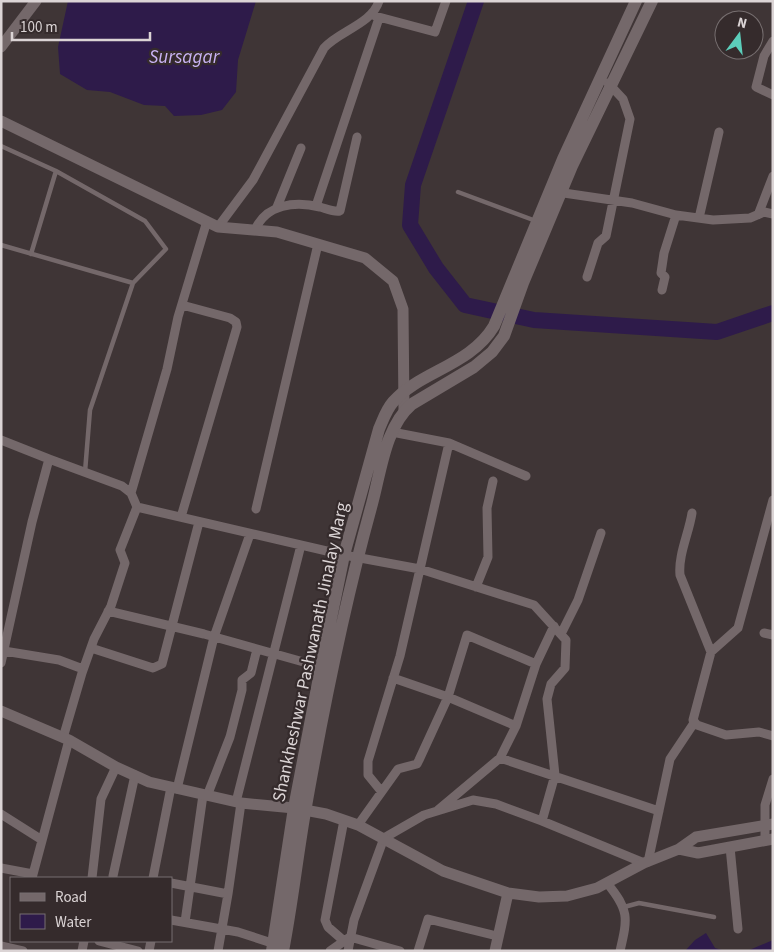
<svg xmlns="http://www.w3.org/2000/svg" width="774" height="952" viewBox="0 0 774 952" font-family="'Source Sans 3',sans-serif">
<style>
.water{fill:#2e1b4a}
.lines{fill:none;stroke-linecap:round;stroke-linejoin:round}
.river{stroke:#2e1b4a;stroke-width:16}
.service{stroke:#74686a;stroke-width:4.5}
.minor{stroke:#74686a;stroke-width:9}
.tertiary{stroke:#74686a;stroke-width:11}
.secondary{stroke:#74686a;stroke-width:12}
.labels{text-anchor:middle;stroke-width:4.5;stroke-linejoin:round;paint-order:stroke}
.street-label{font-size:18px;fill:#dbd4d5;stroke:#352b2c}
.water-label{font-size:19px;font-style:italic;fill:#c9b3f4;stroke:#352b2c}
</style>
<rect width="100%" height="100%" fill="#3f3536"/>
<path class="water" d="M68,1H256L238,60L236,92L222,110L201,115L174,116L165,106L144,105L110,92L87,90L60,74L58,47Z
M706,933L715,948L725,951H685L695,940Z
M773,940V951H747Z"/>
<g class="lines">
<path class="river" d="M476,1L413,185L410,225L436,268L465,305L534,320L717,332L773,313"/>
<path class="service" d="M1,146L56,171L145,221L166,249L133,283
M458,192L536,221
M1,245L133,283L90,410L85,472
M31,254L56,171
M624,907L639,903L714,917"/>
<path class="minor" d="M375,16L435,32L446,1
M773,41L764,56L756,87L773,95
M557,192L632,203L676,215L713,220L750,218L764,212L773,214
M316,206L379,18
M277,207L301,148
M758,215L773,176
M699,218L719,132
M218,227L253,180L324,48C339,31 372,24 379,1
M255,230C266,204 295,201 320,207C327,209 333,212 340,211L357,137
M587,277L598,243L606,236L630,119L623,99L608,83
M662,290L665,277L661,273L664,253L676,215
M392,432L449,443L526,476
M1,440L49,459
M131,493L167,369L178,317L207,221
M773,500L738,628L711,652L693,720L697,725L726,735L759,732L773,736
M137,507L344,555L420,569L534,605L566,640L565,668L551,684L547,699L555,775L542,821
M256,509L318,244
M692,513C689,533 678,555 680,575L711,652
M181,517L237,327L236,322L230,318L182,305
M476,587L488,557L487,508L493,481
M108,611L204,634L325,668
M764,633L773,635
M561,634L578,600L601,533
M91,648L153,668L162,664L199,522
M4,651L59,660L83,669
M1,663L32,522L49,459L122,486L131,493L137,507L120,550L125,563L111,606L94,639L82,673L63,738
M393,678L448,697L516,726
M500,758L659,811
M177,789L214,637L250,534
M381,791L368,775V761L400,656L449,443
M207,796L230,737L242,690V680L251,673L257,649
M236,802L301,545
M438,810L500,758L516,726L536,664L554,626
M1,814L42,840
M344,820L325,920L328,927L344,941
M358,825L398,769L417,764L419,760L448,697L467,635L536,664
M765,841V805L773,779
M730,847L738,929
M648,862L670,759L694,723
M1,868L33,874
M113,876L135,775
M32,878L69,740
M92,878L101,799L116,767
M153,878L171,787
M171,883L228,894L218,951
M607,883C629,910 628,917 620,951
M228,894L241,803
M171,920L238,932L278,945
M185,922L203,795
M99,941L138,951
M1,946L23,951
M82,951L84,941
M149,951L151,941
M330,951L350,937L400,951
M348,951L354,920L384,838L424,815L473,800L496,804L542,821L644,863
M418,951L428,919L497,936"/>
<path class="tertiary" d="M1,47L36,1
M1,121L218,227L277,232L365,258L393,281L403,309L404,411
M1,711L69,740L116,767L149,782L241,803L294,808L326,814L358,825L443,871L508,893L539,897L567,896L597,888L644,863L679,849L696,837L773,824
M679,849L698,853L773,839
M495,951L508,893"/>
<path class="secondary" d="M272,951L294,808L321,667L344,555L379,429C383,420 386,410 393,402C420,371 470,366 494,326L563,159L636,1
M283,951C292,905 297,858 305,812C323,709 344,605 372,504C381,471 385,427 412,404L474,367L492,352L504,336L523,283L572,166L652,1"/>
</g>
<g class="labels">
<g class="street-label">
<text transform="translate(310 652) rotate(-78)" y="6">Shankheshwar Pashwanath Jinalay Marg</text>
</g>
<g class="water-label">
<text x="184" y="63">Sursagar</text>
</g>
</g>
<rect width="774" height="952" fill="none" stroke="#dbd4d5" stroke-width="5"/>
<rect x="10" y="877" width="162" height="65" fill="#352b2c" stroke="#776f70"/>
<rect x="20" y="893" width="25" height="8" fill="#74686a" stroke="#776f70"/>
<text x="55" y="902" font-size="15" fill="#dbd4d5">Road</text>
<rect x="20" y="914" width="25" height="15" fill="#2e1b4a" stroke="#776f70"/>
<text x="55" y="927" font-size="15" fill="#dbd4d5">Water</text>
<g transform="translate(739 35) rotate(15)"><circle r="24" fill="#352b2c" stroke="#776f70"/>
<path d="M0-4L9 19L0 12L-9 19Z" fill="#5ccebb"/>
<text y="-8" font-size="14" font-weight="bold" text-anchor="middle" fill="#dbd4d5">N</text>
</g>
<path d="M12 32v8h138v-8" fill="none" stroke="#dbd4d5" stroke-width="2.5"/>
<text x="20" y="32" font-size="15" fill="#dbd4d5" stroke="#352b2c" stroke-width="4" paint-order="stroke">100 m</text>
</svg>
